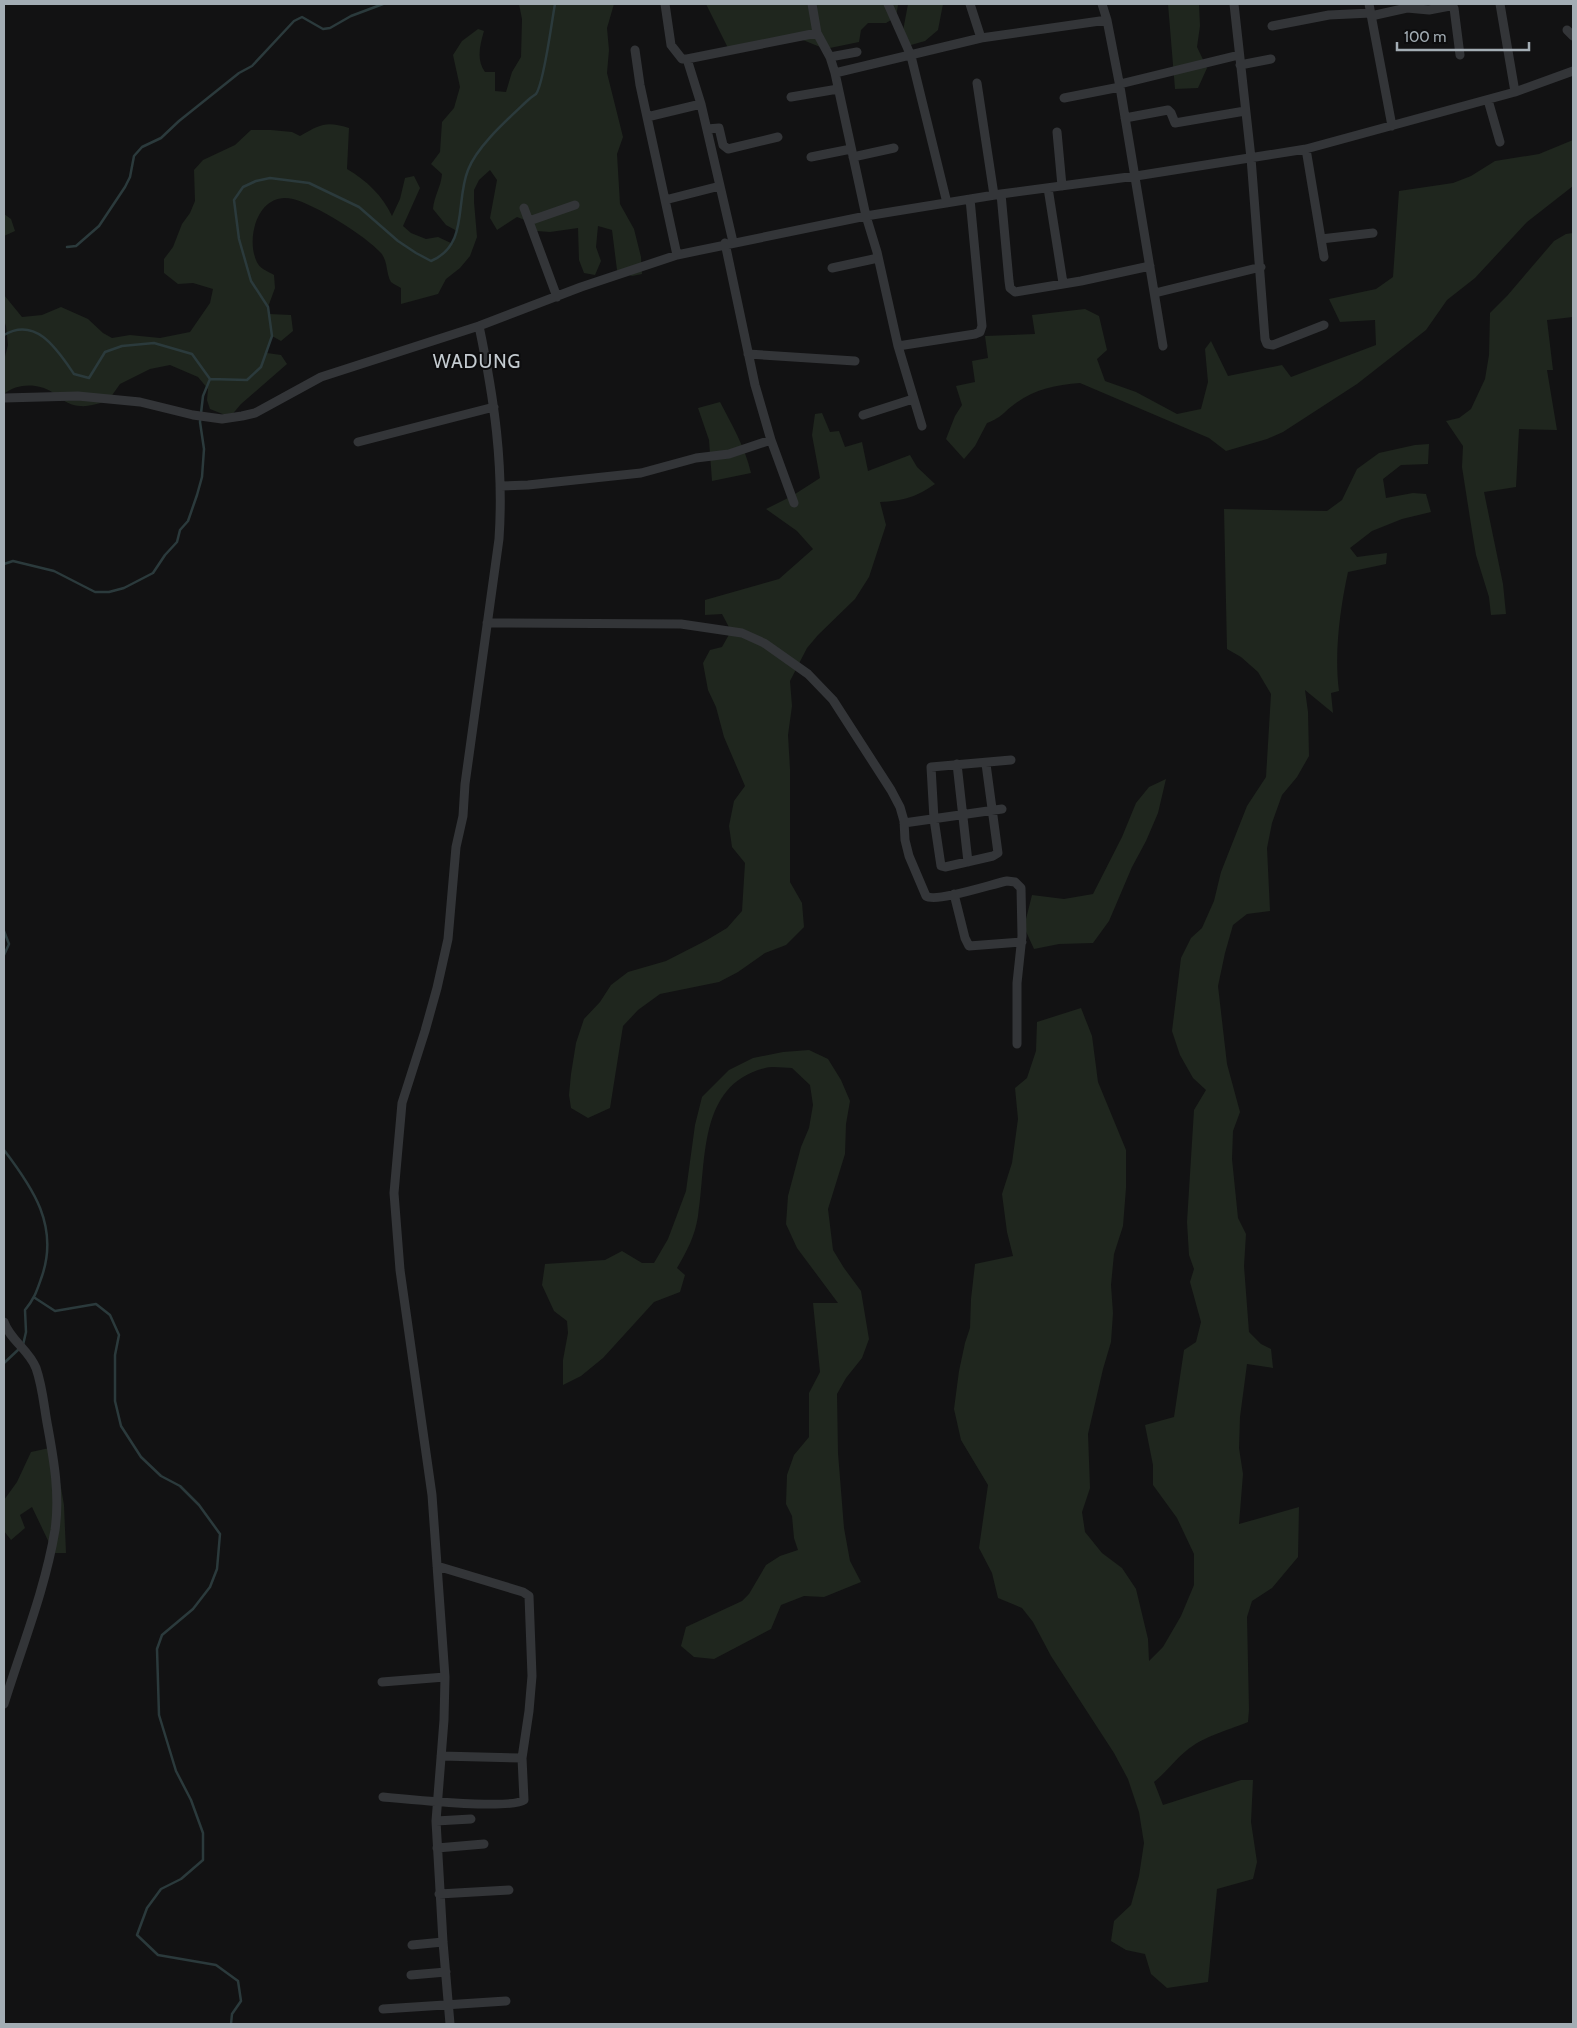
<svg xmlns="http://www.w3.org/2000/svg" width="1577" height="2028" viewBox="0 0 1577 2028" font-family="Cabin,sans-serif">
<style>
.green{fill:#1f261e}
.lines{fill:none;stroke-linecap:round;stroke-linejoin:round}
.stream{stroke:#2b3a3c;stroke-width:2.5}
.minor{stroke:#333538;stroke-width:9}
.labels{text-anchor:middle;stroke-width:4;stroke-linejoin:round;paint-order:stroke}
.quarter-label{font-size:19px;letter-spacing:1px;fill:#c4cbd0;stroke:#0d0d0e}
</style>
<rect width="100%" height="100%" fill="#121213"/>
<path class="green" d="M519,4H614L607,28L609,50L607,73L623,137L617,154L620,204L634,229L641,257L642,274L632,276L617,270L612,230L598,226L596,247L601,261L595,275L584,273L579,260L578,228L550,232L537,231L530,222L517,217L497,230L490,218L497,180L490,170L479,180L474,190V202L477,237L470,256L460,268L446,279L438,294L401,304V288C398,286 393,284 391,282C386,274 388,261 381,253C366,236 314,204 293,199C258,190 244,240 258,264C261,269 269,272 274,275L275,288L268,307L269,314L291,315L293,331L281,341L272,336L267,353L281,355L287,364L241,404L230,417L210,409L207,400L208,389L198,377L170,365L150,369L120,384L108,401C99,403 89,407 80,406C68,405 61,399 52,392C38,383 17,383 4,394V360L8,345L6,326L4,321V295L22,317L42,315L61,307L88,319L103,333L112,338L130,335L160,338L190,332L210,303L213,289L193,283L178,284L164,273V259L173,247L182,224L190,213L195,201L194,170L203,160L235,145L251,130H271L292,132L300,136C321,124 326,121 349,128L347,169C367,181 382,195 392,216L400,199L405,178L414,176L420,188L403,226L411,233L426,239L438,237L453,244L457,231L446,225L433,209C434,196 441,187 442,174L431,164L440,152L442,122L454,108L460,87L453,55L462,41L478,29L484,31C480,45 476,60 485,72H495V91L506,92L512,72L521,57L522,19Z
M706,4H897L898,5L896,17L886,23H868L861,30L859,42L825,49L803,40L728,48Z
M908,4H943L938,30L925,41L904,47L903,31Z
M1168,4H1199L1200,26L1197,47L1207,68L1198,88L1175,89Z
M1573,140V186L1527,222L1475,278L1447,300L1426,330L1357,384L1283,432L1267,439L1226,451L1209,438L1080,383C1056,385 1035,389 1016,403C1003,412 1003,417 987,423L975,446L964,459L946,439L955,416L962,405L956,386L975,382L972,361L988,358L985,336L1035,334L1032,315L1085,309L1099,316L1107,350L1097,359L1105,381L1136,392L1177,414L1201,409L1208,382L1205,349L1211,341L1228,376L1282,365L1291,377L1376,345L1375,320L1340,322L1329,299L1376,289L1393,277L1399,191L1453,183L1471,176L1495,161L1539,154Z
M4,214L11,219L15,231L4,236Z
M1573,233V317L1547,320L1553,370H1547L1557,430L1519,429L1516,487L1484,492L1503,584L1506,614L1491,615L1489,597L1476,555L1472,531L1462,467L1463,446L1446,421L1459,418L1471,409L1485,379L1489,355L1490,313L1507,296L1554,241L1566,234Z
M720,402C732,425 745,447 751,473L712,481L709,440L698,408Z
M822,413L830,432L839,431L845,447L862,442L868,471L910,455L917,467L935,484C916,497 903,501 880,502L886,525L869,577L855,599L818,635L807,648L790,681L792,706L788,735L790,769V882L802,903L804,927L786,945L765,953L738,972L719,982L660,994L638,1010L623,1026L610,1108L588,1118L571,1108L569,1095L571,1074L576,1043L584,1019L600,1002L611,985L628,972L666,961L707,940L727,928L742,911L745,863L732,847L729,826L734,801L745,786L724,737L716,707L708,690L703,663L710,650L722,647L731,631L722,614L705,615V600L779,579L813,549L797,531L766,509L792,496L820,478L812,435L815,414Z
M1429,444L1428,464L1401,465L1383,479L1386,498L1413,493L1426,494L1431,512L1402,519L1372,531L1350,548L1357,557L1387,553L1386,564L1348,572C1340,609 1334,653 1339,691L1331,693L1333,713L1305,690L1308,712L1309,756L1297,777L1282,795L1272,823L1267,848L1270,911L1247,914L1233,925L1225,953L1218,986L1227,1064L1240,1112L1233,1131L1232,1159L1238,1218L1246,1234L1244,1266L1249,1332L1261,1344L1271,1349L1273,1368L1247,1364L1240,1417L1239,1448L1243,1474L1239,1524L1299,1507L1298,1557L1272,1588L1252,1601L1247,1617L1249,1710L1248,1722C1233,1728 1205,1737 1194,1745C1178,1755 1168,1771 1154,1782L1163,1805L1241,1780H1253L1251,1822L1257,1862L1253,1879L1217,1889L1208,1982L1167,1988L1151,1974L1145,1954L1126,1950L1111,1941L1114,1921L1131,1905L1139,1876L1144,1843L1139,1812L1128,1779L1114,1753L1051,1656L1033,1622L1022,1608L998,1598L992,1573L979,1548L988,1485L961,1440L954,1409L959,1371L965,1343L970,1328L971,1299L975,1264L1013,1256L1007,1232L1002,1194L1012,1163L1018,1119L1015,1088L1027,1078L1036,1051L1037,1022L1081,1008L1092,1036L1098,1082L1126,1150V1188L1123,1226L1114,1254L1111,1285L1113,1313L1111,1342L1103,1369L1088,1434L1090,1488L1082,1512L1085,1532L1102,1553L1122,1568L1136,1589L1148,1639L1149,1661L1163,1647L1181,1616L1194,1585V1554L1177,1518L1153,1485V1465L1145,1425L1174,1417L1184,1350L1196,1342L1201,1322L1190,1282L1194,1269L1189,1255L1187,1222L1194,1110L1206,1090L1193,1078L1180,1055L1172,1031L1181,958L1191,938L1202,928L1214,901L1221,872L1247,806L1266,777L1271,694L1258,672L1241,657L1227,649L1224,509L1327,511L1342,500L1357,469L1379,453L1415,445Z
M1166,779L1158,813L1146,841L1132,867L1109,921L1093,943L1059,944L1034,949L1024,927L1032,895L1064,899L1093,894L1122,837L1136,803L1149,787Z
M809,1050L828,1059L841,1080L850,1101L846,1124L845,1154L828,1209L833,1250L844,1268L861,1291L869,1339L862,1358L846,1378L837,1394L838,1453L844,1528L850,1561L861,1582L824,1597L804,1596L781,1605L771,1629L714,1659L694,1657L681,1646L686,1627L742,1601L749,1594L766,1565L780,1556L798,1550L794,1538L792,1516L786,1504L787,1475L794,1455L809,1437V1393L820,1372L813,1303H838L797,1248L786,1224L788,1196L801,1147L809,1128L813,1105L810,1085L792,1068C784,1068 773,1066 765,1068C697,1085 707,1162 698,1216C695,1236 687,1251 677,1268L685,1275L680,1292L654,1302L603,1358L581,1376L563,1385V1360L568,1333L567,1321L554,1311L542,1285L545,1264L605,1260L622,1251L642,1263H654L668,1239L686,1191L695,1125L702,1097L729,1070L753,1058L783,1052Z
M54,1447L64,1505L66,1553H54L32,1507L20,1515L25,1528L11,1540L4,1531V1500L17,1482L31,1452Z"/>
<g class="lines">
<path class="stream" d="M67,247L76,246L99,226L125,187L130,177L134,156L142,147L161,138L179,121L239,73L252,66L294,21L302,17L323,29L330,28L351,16L383,4
M4,335C37,316 58,351 74,374L89,378L105,352L122,346L154,343L192,354L210,379
M210,379L247,380L261,367L272,336L268,307L251,281L239,239L234,200L243,187L256,181L270,178L309,183L359,207L398,241L416,253L431,261C469,245 455,202 468,170C477,146 508,119 527,101C530,98 533,96 536,94C544,84 552,19 555,4
M4,564L13,561L54,571L95,592H109L124,588L153,573L165,555L177,542L180,530L188,521L197,495L202,477L204,449L200,422L203,396L210,379
M4,931L9,944L4,955
M4,1150C33,1188 59,1226 42,1276C37,1290 35,1298 25,1310L26,1332L23,1345
M35,1298L55,1311L96,1304L110,1315L119,1335L115,1355V1401L121,1426L141,1457L161,1476L180,1486L199,1505L220,1534L217,1569L210,1587L193,1609L162,1635L157,1649L159,1715L176,1771L191,1800L203,1833V1860L181,1879L161,1889L147,1908L137,1935L158,1955L216,1965L238,1981L241,2001L232,2014L231,2024
M4,1363L19,1349"/>
<path class="minor" d="M665,4L671,45L682,59H687L817,33L830,57L835,73L866,216L877,252L898,346L922,426
M812,4L817,33
M888,4L911,56L947,203
M970,4L981,38
M1102,4L1107,20L1120,87L1163,346
M1234,4L1251,158L1265,339L1267,344L1273,345L1324,325
M1369,4L1392,126
M1500,4L1515,92
M1371,16L1407,8L1429,10L1450,6L1454,8L1460,55
M1272,26L1329,15L1371,13
M1567,30L1573,36
M635,50L640,85L677,255
M830,57L857,52
M687,59L701,104L733,242
M1240,65L1271,59
M835,73L981,38L1107,20
M977,83L994,195
M1120,84L1239,55
M791,97L838,89
M1064,98L1120,87
M1488,100L1500,142
M647,117L701,104
M1125,118L1168,110L1171,113L1175,123L1245,111
M707,129L719,128L723,145L728,149L778,137
M1057,132L1062,186
M1306,149L1324,257
M811,157L851,149
M853,157L894,148
M1048,188L1063,283
M1001,194L1009,281L1010,288L1015,292L1081,281L1150,266
M665,200L720,186
M524,208L557,297
M529,221L575,205
M1321,239L1373,233
M725,243L755,385L771,440L794,503
M832,268L878,258
M1155,293L1261,267
M898,346L975,334L980,332L982,326L970,199
M748,354L855,361
M4,398L78,396L140,402L193,415L222,419L242,416L255,413L321,377L479,326L581,287L677,255L866,216L1001,194L1136,176L1306,149L1515,92L1573,71
M863,415L913,399
M358,442L494,407
M500,486L528,485L641,473L696,458L729,454L771,440
M487,623L681,624L742,633L764,643L808,674L833,700L891,790L900,807L904,821L905,840L909,856L926,896C936,903 992,884 1007,881L1015,882L1021,888L1022,936L1017,983V1044
M957,764L968,862
M986,764L998,853L993,856L945,867L941,866L934,819L931,767L1011,760
M904,823L1002,809
M954,894L965,938L969,946L1022,942
M4,1322C10,1340 29,1350 36,1368C43,1388 44,1408 48,1428C54,1461 60,1495 55,1530C45,1590 22,1646 4,1704
M382,1682L445,1677
M441,1756L522,1758
M383,1797C405,1799 511,1810 524,1800L522,1758L529,1711L532,1676L529,1596L523,1592L437,1566
M436,1821L471,1819
M437,1848L484,1844
M439,1894L509,1890
M412,1945L443,1942
M411,1975L446,1972
M383,2009L506,2001
M450,2024L443,1942L436,1821L444,1720L445,1677L432,1495L400,1270L394,1193L402,1103L425,1031L437,988L448,939L456,847L463,816L465,784L499,539C504,465 494,398 479,326"/>
</g>
<g class="labels">
<g class="quarter-label">
<text x="477" y="368">WADUNG</text>
</g>
</g>
<rect width="1577" height="2028" fill="none" stroke="#a3adb4" stroke-width="10"/>
<path d="M1397 42v8h132v-8" fill="none" stroke="#a3adb4" stroke-width="2.5"/>
<text x="1404" y="42" font-size="15" fill="#a3adb4" stroke="#0d0d0e" stroke-width="4" paint-order="stroke">100 m</text>
</svg>
